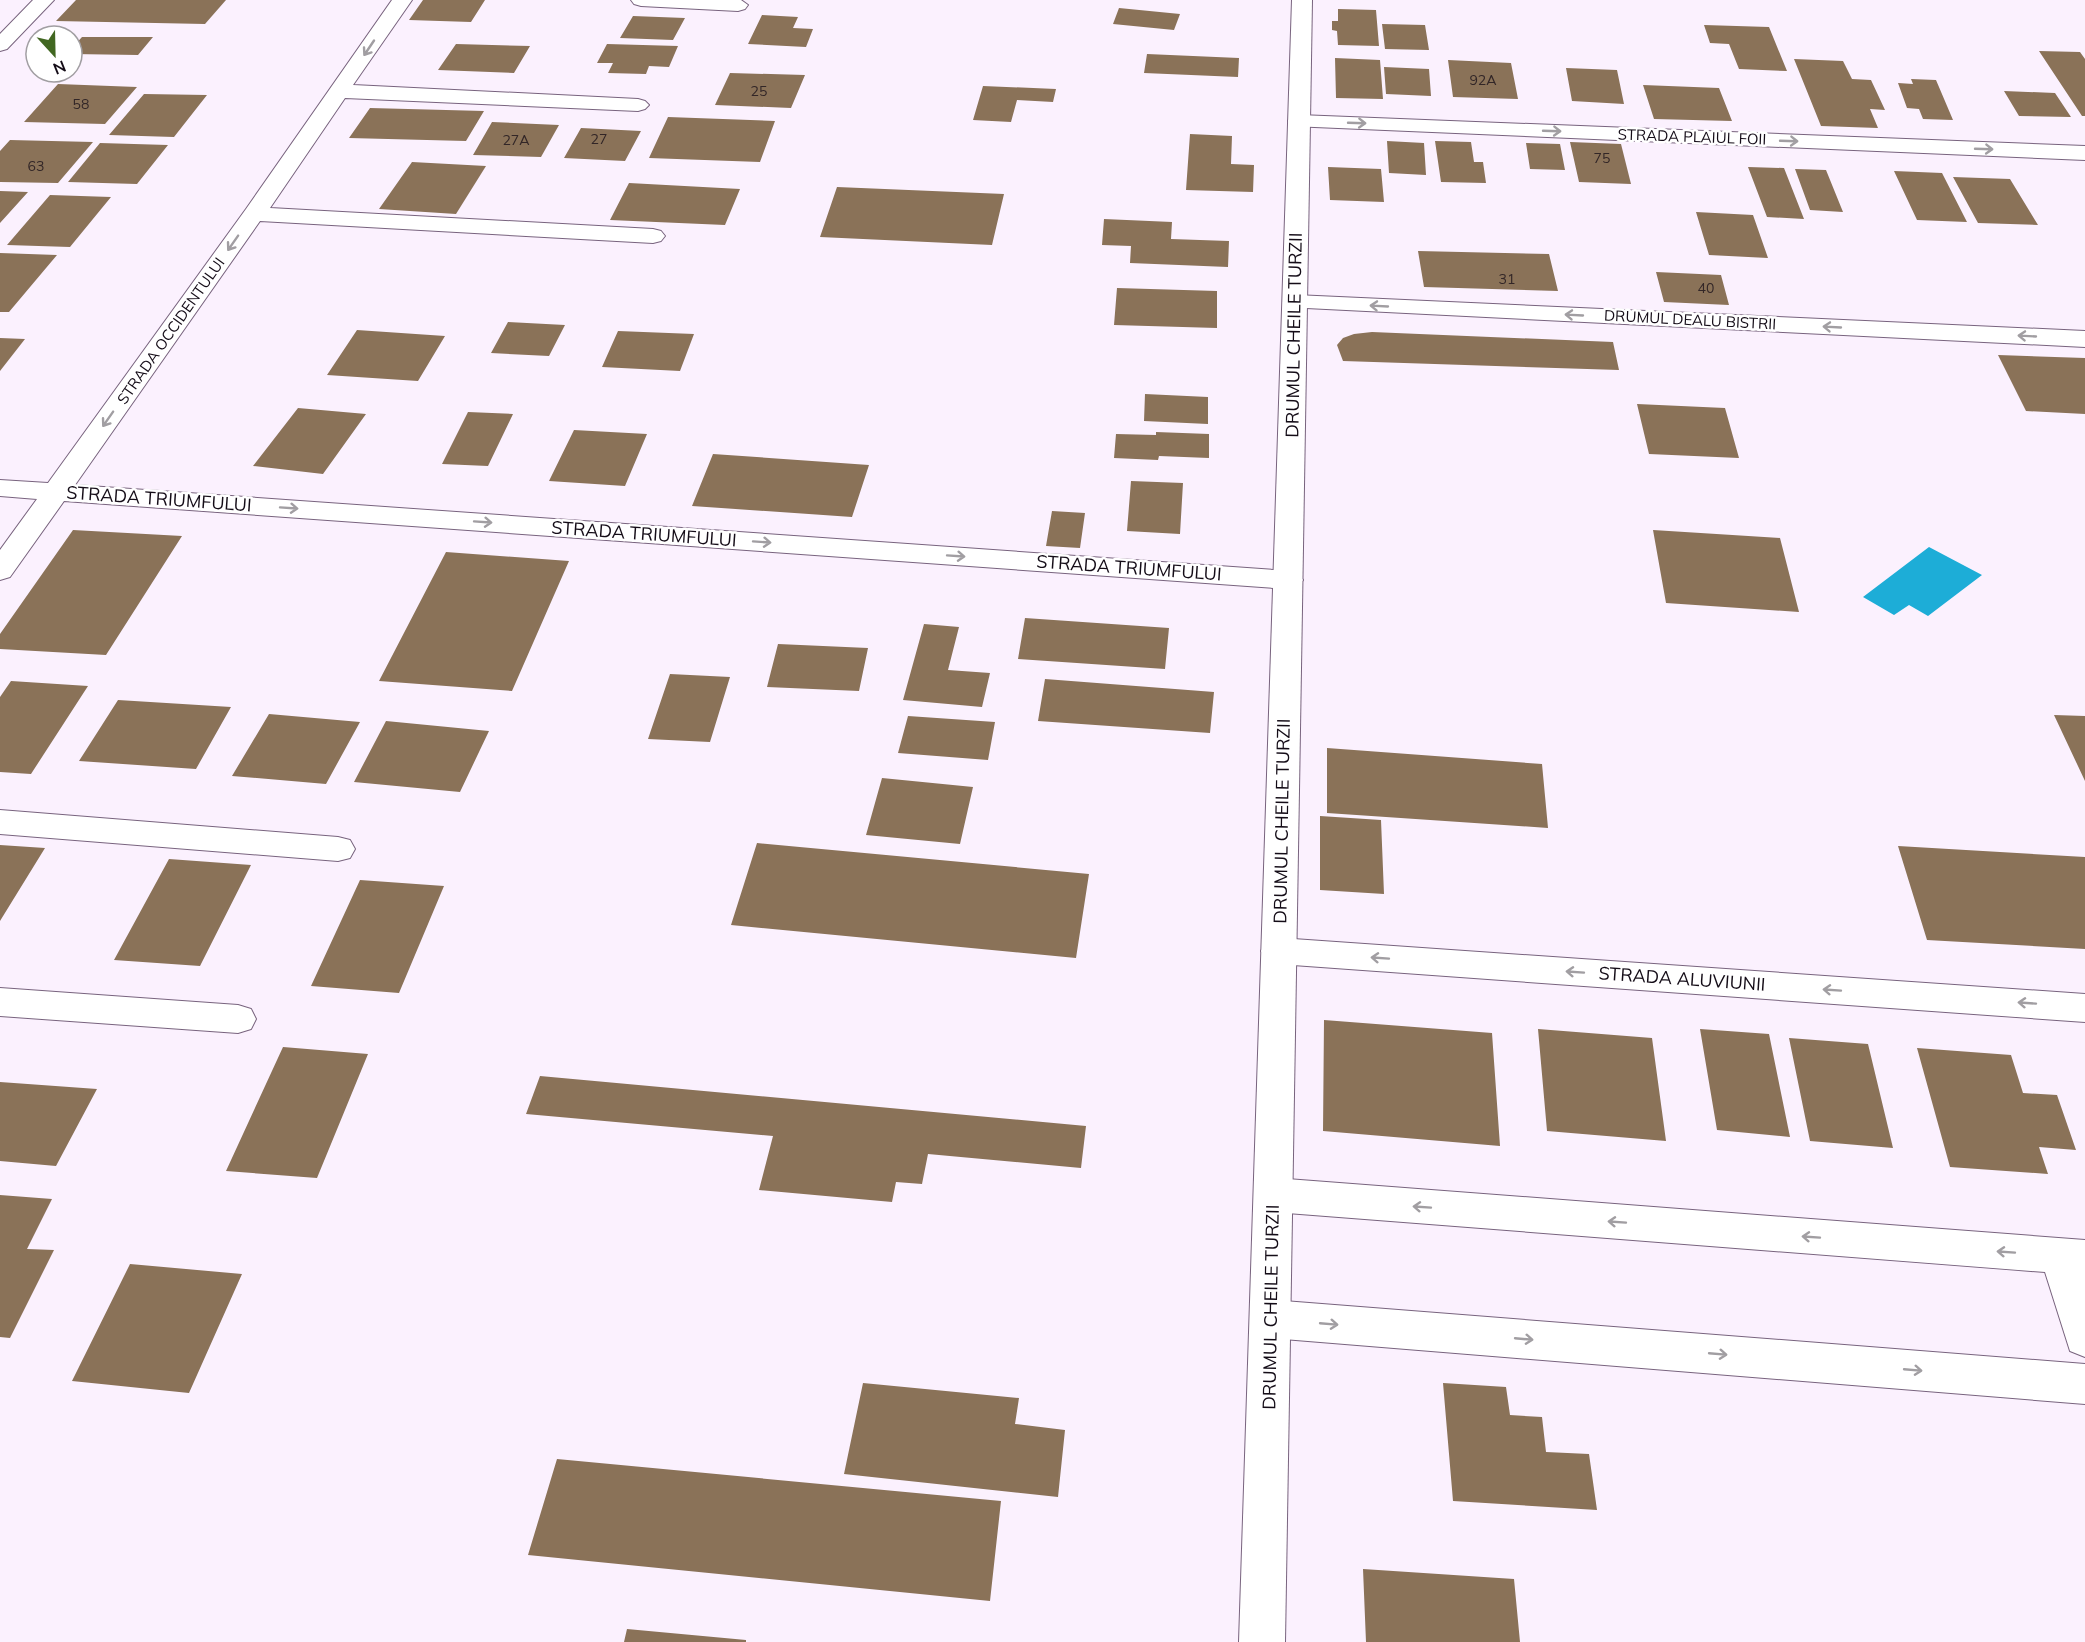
<svg xmlns="http://www.w3.org/2000/svg" width="2085" height="1642" viewBox="0 0 2085 1642" font-family="Mulish,sans-serif">
<style>
.water{fill:#1dadd7}
.building{fill:#8a7258}
.lines{fill:none;stroke-linecap:round;stroke-linejoin:round}
.street-casing{stroke:#78637e;stroke-width:2}
.secondary-casing{stroke:#78637e;stroke-width:2}
.street{fill:#fff;fill-rule:evenodd}
.secondary{fill:#fff;fill-rule:evenodd}
.oneway{stroke:#a19ea2}
.labels{text-anchor:middle;stroke-width:5;stroke-linejoin:round;paint-order:stroke}
.far-number-label{font-size:14px;fill:#322627}
.far-street-label{font-size:15px;fill:#140c17;stroke:#fff}
.street-label{font-size:18px;fill:#140c17;stroke:#fff}
</style>
<rect width="100%" height="100%" fill="#fbf1fe"/>
<path class="water" d="M1929,547L1982,575L1928,616L1909,605L1894,615L1863,597Z"/>
<path class="building" d="M76,0H226L205,24L56,21Z
M423,0H485L471,22L409,20Z
M1119,8L1180,14L1174,30L1113,24Z
M1338,9L1376,10L1379,46L1338,45L1337,31L1332,30V21H1338Z
M762,15L798,17L793,28L813,29L806,47L748,44Z
M633,16L685,18L673,40L620,38Z
M1382,24L1425,25L1429,50L1385,49Z
M1704,25L1769,27L1787,71L1739,69L1729,44L1710,43Z
M82,37H153L138,55L72,54V48Z
M456,44L530,46L514,73L438,70Z
M607,44L678,46L669,67L649,66L646,74L608,73L613,63H597Z
M2039,51L2080,52L2085,59V116H2082Z
M1147,54L1239,58L1238,77L1144,73Z
M1335,58L1380,60L1383,99L1336,98Z
M1794,59L1843,61L1852,79L1871,80L1885,110L1870,109L1878,128L1821,126Z
M1448,60L1511,63L1518,99L1453,97Z
M1384,67L1429,69L1431,96L1386,94Z
M1566,68L1617,70L1624,104L1572,101Z
M730,73L805,75L791,108L715,105Z
M1911,79L1936,80L1953,120L1923,119L1919,109L1907,108L1898,83L1913,84Z
M58,84L137,87L105,124L24,122Z
M1643,85L1719,88L1732,121L1654,119Z
M983,86L1056,89L1053,102L1017,100L1011,122L973,120Z
M2004,91L2055,93L2071,117L2019,116Z
M144,94L207,95L174,137L109,135Z
M370,108L484,111L466,141L349,138Z
M668,117L775,121L760,162L649,158Z
M492,122L559,125L541,157L473,155Z
M581,128L641,131L625,161L564,158Z
M1190,134L1232,136L1231,164L1254,165L1253,192L1186,190Z
M10,140L93,142L58,183L0,182V151Z
M1387,141L1424,143L1426,175L1389,173Z
M1435,141L1471,142L1474,162H1483L1486,183L1441,182Z
M1570,142L1621,144L1631,184L1579,182Z
M100,143L168,145L137,184L68,182Z
M1526,143L1560,144L1565,170L1530,169Z
M412,162L486,166L456,214L379,209Z
M1328,167L1381,169L1384,202L1330,200Z
M1748,167L1784,168L1804,219L1767,217Z
M1795,169L1826,170L1843,212L1810,210Z
M1894,171L1942,173L1967,222L1917,220Z
M1953,177L2010,179L2038,225L1978,223Z
M629,183L740,189L725,225L610,220Z
M837,187L1004,194L992,245L820,237Z
M0,191L28,192L0,223Z
M50,195L111,197L70,247L7,245Z
M1696,212L1753,215L1768,258L1709,255Z
M1104,219L1172,222L1171,239L1229,241L1228,267L1130,263L1131,246L1102,245Z
M1418,251L1549,254L1558,291L1424,287Z
M0,253L57,255L9,312H0Z
M1656,272L1721,275L1729,305L1664,302Z
M1117,288L1217,291V328L1114,325Z
M508,322L565,325L549,356L491,353Z
M357,330L445,336L418,381L327,375Z
M618,331L694,334L680,371L602,367Z
M1372,332L1613,342L1619,370L1343,361L1337,345L1343,338L1354,334Z
M0,338L25,339L0,371Z
M1998,355L2085,358V414L2026,411Z
M1145,394L1208,397V424L1144,421Z
M1637,404L1725,408L1739,458L1649,454Z
M298,408L366,414L323,474L253,466Z
M468,412L513,414L488,466L442,464Z
M574,430L647,434L625,486L549,481Z
M1156,432L1209,434V458L1159,456L1158,460L1114,458L1116,434L1156,435Z
M713,454L869,465L852,517L692,506Z
M1131,481L1183,483L1180,534L1127,531Z
M1052,511L1085,513L1080,548L1046,546Z
M73,530L182,536L106,655L0,649V634Z
M1653,530L1780,538L1799,612L1666,603Z
M446,552L569,561L512,691L379,681Z
M1025,618L1169,628L1165,669L1018,659Z
M924,624L959,627L948,670L990,673L982,707L903,700Z
M778,644L868,648L859,691L767,687Z
M670,674L730,677L710,742L648,739Z
M1045,679L1214,692L1210,733L1038,721Z
M11,681L88,686L31,774L0,772V697Z
M118,700L231,707L196,769L79,761Z
M269,714L360,722L326,784L232,776Z
M2054,715L2085,716V781Z
M908,716L995,722L988,760L898,753Z
M386,721L489,731L460,792L354,782Z
M1327,748L1542,764L1548,828L1327,813Z
M882,778L973,787L960,844L866,835Z
M1320,816L1381,820L1384,894L1320,890Z
M757,843L1089,874L1076,958L731,925Z
M0,845L45,848L0,921Z
M1898,846L2085,857V949L1927,940Z
M169,859L251,865L200,966L114,960Z
M360,880L444,886L399,993L311,986Z
M1324,1020L1492,1033L1500,1146L1323,1131Z
M1538,1029L1652,1038L1666,1141L1547,1131Z
M1700,1029L1769,1034L1790,1137L1717,1130Z
M1789,1038L1868,1044L1893,1148L1810,1141Z
M283,1047L368,1054L317,1178L226,1171Z
M1917,1048L2011,1055L2023,1093L2057,1095L2076,1150L2039,1147L2048,1174L1950,1167Z
M540,1076L1086,1126L1081,1168L928,1154L922,1184L896,1182L892,1202L759,1190L773,1136L526,1114Z
M0,1082L97,1089L56,1166L0,1161Z
M0,1195L52,1199L27,1249L54,1250L10,1338L0,1337Z
M130,1264L242,1274L189,1393L72,1381Z
M863,1383L1019,1398L1015,1424L1065,1430L1058,1497L844,1474Z
M1443,1383L1506,1387L1510,1415L1542,1417L1546,1452L1589,1454L1597,1510L1453,1501Z
M557,1459L1001,1501L990,1601L528,1555Z
M1363,1569L1514,1579L1520,1642H1366Z
M627,1629L746,1640V1642H624Z"/>
<g class="lines">
<defs>
<path id="street" d="M33,0H54L7,49L0,51V34Z
M392,0H412L353,85L638,99L645,101L649,105L645,109L638,111L345,98L270,208L653,229L661,231L665,236L661,241L653,243L260,221L75,485L1288,571L1298,574L1303,580L1298,586L1288,589L64,501L10,577L0,580V550L37,499L0,496V480L48,483L246,209Z
M631,0H741L748,5L745,9L738,11L641,6L634,4Z
M1299,115L2085,146V160L1291,126L1288,121L1291,116Z
M1295,295L2085,331V347L1286,307L1283,302L1286,297Z
M0,810L338,837L350,840L355,849L350,858L338,861L0,834Z
M1279,938L2085,994V1022L1279,964L1267,961L1261,951L1267,941Z
M0,988L238,1005L251,1009L256,1019L251,1029L238,1033L0,1016Z
M1274,1178L2085,1240V1357L2070,1351L2045,1272L1274,1212L1260,1207L1254,1195L1260,1183Z
M1271,1300L2085,1364V1404L1271,1338L1256,1332L1250,1319L1256,1306Z"/>
<path id="secondary" d="M1292,0H1312L1285,1642H1239Z"/>
</defs>
<use href="#street" class="street-casing"/>
<use href="#secondary" class="secondary-casing"/>
<use href="#street" class="street"/>
<use href="#secondary" class="secondary"/>
</g>
<defs><path id="oneway-shaft" d="M-6 0H5M1.5-3L5.5 0L1.5 3" fill="none" stroke-width="1.6" stroke-linecap="round" stroke-linejoin="round" transform="scale(1.5)"/></defs>
<g class="oneway">
<use href="#oneway-shaft" transform="translate(369 48) rotate(124)"/>
<use href="#oneway-shaft" transform="translate(1357 123) rotate(2)"/>
<use href="#oneway-shaft" transform="translate(1552 131) rotate(2)"/>
<use href="#oneway-shaft" transform="translate(1789 141) rotate(2)"/>
<use href="#oneway-shaft" transform="translate(1984 149) rotate(2)"/>
<use href="#oneway-shaft" transform="translate(233 243) rotate(125)"/>
<use href="#oneway-shaft" transform="translate(1379 306) rotate(-177)"/>
<use href="#oneway-shaft" transform="translate(1574 315) rotate(-177)"/>
<use href="#oneway-shaft" transform="translate(1832 327) rotate(-177)"/>
<use href="#oneway-shaft" transform="translate(2027 336) rotate(-177)"/>
<use href="#oneway-shaft" transform="translate(108 419) rotate(125)"/>
<use href="#oneway-shaft" transform="translate(289 508) rotate(4)"/>
<use href="#oneway-shaft" transform="translate(483 522) rotate(4)"/>
<use href="#oneway-shaft" transform="translate(762 542) rotate(4)"/>
<use href="#oneway-shaft" transform="translate(956 556) rotate(4)"/>
<use href="#oneway-shaft" transform="translate(1380 958) rotate(-176)"/>
<use href="#oneway-shaft" transform="translate(1575 972) rotate(-176)"/>
<use href="#oneway-shaft" transform="translate(1832 990) rotate(-176)"/>
<use href="#oneway-shaft" transform="translate(2027 1003) rotate(-176)"/>
<use href="#oneway-shaft" transform="translate(1422 1207) rotate(-176)"/>
<use href="#oneway-shaft" transform="translate(1617 1222) rotate(-176)"/>
<use href="#oneway-shaft" transform="translate(1811 1237) rotate(-176)"/>
<use href="#oneway-shaft" transform="translate(2006 1252) rotate(-176)"/>
<use href="#oneway-shaft" transform="translate(1329 1324) rotate(5)"/>
<use href="#oneway-shaft" transform="translate(1524 1339) rotate(5)"/>
<use href="#oneway-shaft" transform="translate(1718 1354) rotate(5)"/>
<use href="#oneway-shaft" transform="translate(1913 1370) rotate(5)"/>
</g>
<g class="labels">
<g class="far-number-label">
<text x="1483" y="85">92A</text>
<text x="759" y="96">25</text>
<text x="81" y="109">58</text>
<text x="599" y="144">27</text>
<text x="516" y="145">27A</text>
<text x="1602" y="163">75</text>
<text x="36" y="171">63</text>
<text x="1507" y="284">31</text>
<text x="1706" y="293">40</text>
</g>
<g class="far-street-label">
<text transform="translate(1692 137) rotate(2)" y="5">STRADA PLAIUL FOII</text>
<text transform="translate(1690 320) rotate(3)" y="5">DRUMUL DEALU BISTRII</text>
<text transform="translate(171 331) rotate(-55)" y="5">STRADA OCCIDENTULUI</text>
</g>
<g class="street-label">
<text transform="translate(1294 335) rotate(-89)" y="6">DRUMUL CHEILE TURZII</text>
<text transform="translate(159 499) rotate(4)" y="6">STRADA TRIUMFULUI</text>
<text transform="translate(644 534) rotate(4)" y="6">STRADA TRIUMFULUI</text>
<text transform="translate(1129 568) rotate(4)" y="6">STRADA TRIUMFULUI</text>
<text transform="translate(1282 821) rotate(-89)" y="6">DRUMUL CHEILE TURZII</text>
<text transform="translate(1682 979) rotate(4)" y="6">STRADA ALUVIUNII</text>
<text transform="translate(1271 1307) rotate(-89)" y="6">DRUMUL CHEILE TURZII</text>
</g>
</g>
<g transform="translate(54 54) rotate(158)"><circle r="28" fill="#ffffff" stroke="#a19ea2" stroke-width="1.5"/>
<path d="M0-4.5L10 22L0 15L-10 22Z" fill="#416721"/>
<text y="-9" font-size="16" font-weight="bold" text-anchor="middle" fill="#140c17">N</text>
</g>
</svg>
